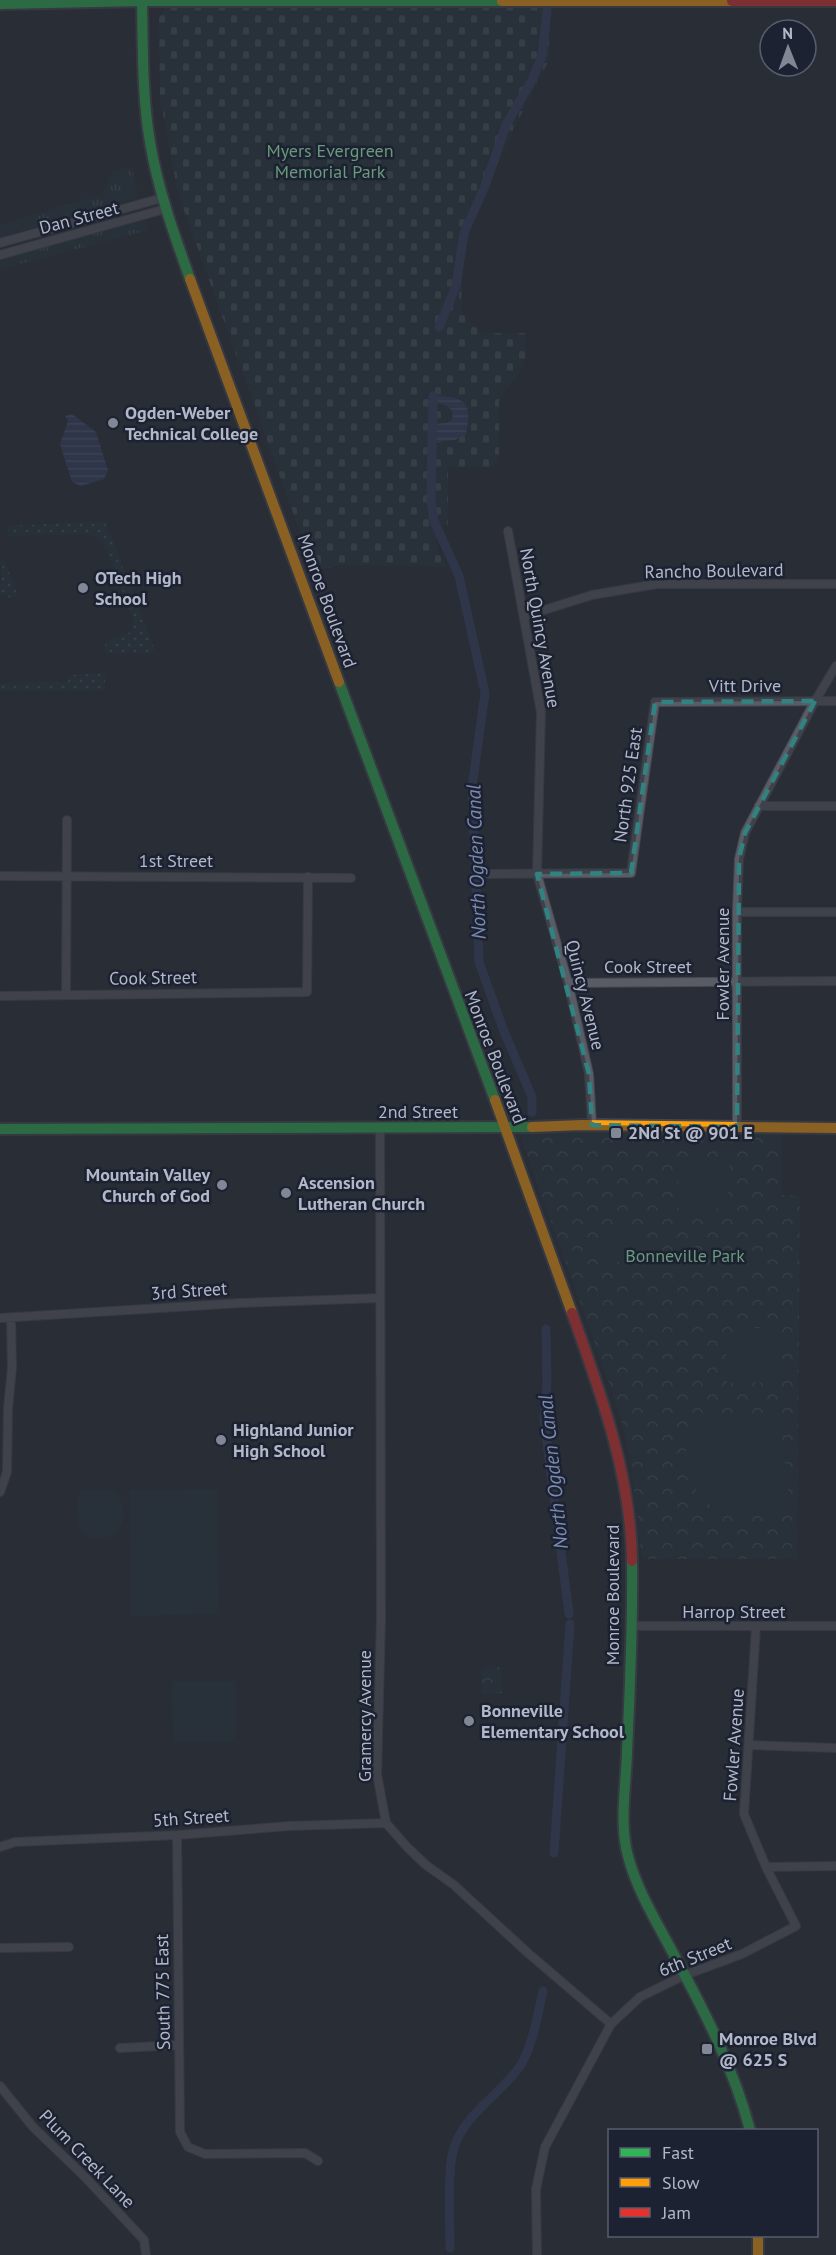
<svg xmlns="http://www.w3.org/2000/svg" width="836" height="2255" viewBox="0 0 836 2255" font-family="'PT Sans',sans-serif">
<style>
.grass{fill:url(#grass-tufts)}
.forest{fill:url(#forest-crowns)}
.cemetery{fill:url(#cemetery-stones)}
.garden{fill:url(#garden-dots)}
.pitch{fill:#26373d}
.water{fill:url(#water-rules)}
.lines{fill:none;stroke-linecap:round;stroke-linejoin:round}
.canal{stroke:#354160;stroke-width:9}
.street-casing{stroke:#454850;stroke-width:10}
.fast-casing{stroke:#454850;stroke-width:14}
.slow-casing{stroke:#454850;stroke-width:14}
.jam-casing{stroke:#454850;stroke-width:14}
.street{stroke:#595c65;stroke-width:8}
.fast{stroke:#30b455;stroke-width:10}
.slow{stroke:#ff9f0a;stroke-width:10}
.jam{stroke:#e5322d;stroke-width:10}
.marked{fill:none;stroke:#308380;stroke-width:4.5;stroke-dasharray:12 8;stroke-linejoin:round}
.poi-dot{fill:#828795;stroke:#1c2232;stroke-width:2}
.labels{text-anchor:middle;stroke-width:5;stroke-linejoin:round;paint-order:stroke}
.park-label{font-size:18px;fill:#699a7a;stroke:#1c2232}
.street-label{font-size:18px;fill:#b2b8c8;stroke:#1c2232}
.poi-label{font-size:18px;font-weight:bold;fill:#b2b8c8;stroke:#1c2232;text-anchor:start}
.water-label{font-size:20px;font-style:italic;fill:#7a8ab1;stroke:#1c2232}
</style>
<defs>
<pattern id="grass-tufts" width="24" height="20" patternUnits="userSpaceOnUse" patternTransform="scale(1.5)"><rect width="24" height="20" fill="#26373d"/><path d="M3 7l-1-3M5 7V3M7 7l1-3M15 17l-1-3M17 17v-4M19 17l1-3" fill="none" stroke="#435258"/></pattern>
<pattern id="forest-crowns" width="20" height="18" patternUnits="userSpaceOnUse" patternTransform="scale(1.5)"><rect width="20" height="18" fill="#26373d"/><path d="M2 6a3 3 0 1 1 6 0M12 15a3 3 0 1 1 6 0" fill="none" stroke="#435258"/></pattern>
<pattern id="cemetery-stones" width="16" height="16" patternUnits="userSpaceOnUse" patternTransform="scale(1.5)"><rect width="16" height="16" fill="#26373d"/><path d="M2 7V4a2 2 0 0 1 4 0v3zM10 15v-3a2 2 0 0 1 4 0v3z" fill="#435258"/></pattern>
<pattern id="garden-dots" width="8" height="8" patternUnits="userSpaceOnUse" patternTransform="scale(1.5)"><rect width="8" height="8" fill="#26373d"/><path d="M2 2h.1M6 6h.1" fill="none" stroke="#435258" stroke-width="1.8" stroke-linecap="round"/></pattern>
<pattern id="water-rules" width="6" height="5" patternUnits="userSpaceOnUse" patternTransform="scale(1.5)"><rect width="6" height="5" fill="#354160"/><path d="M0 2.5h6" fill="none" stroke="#505a75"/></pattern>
</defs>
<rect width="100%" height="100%" fill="#292d37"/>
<path class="grass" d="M132,167L138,195L134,199L0,237V225L102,194L113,171Z
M140,219L145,220L149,230L1,269V260Z"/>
<path class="forest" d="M518,1129L782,1131V1195L800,1196L797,1559H642L630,1455L617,1405Z
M502,1667V1693L482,1694V1668Z"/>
<path class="cemetery" d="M551,7L549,60L509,138L470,226L462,276L461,312L482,333H525L526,358L519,374L504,392L499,401V459L493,467H448V525H434L437,550L447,567L341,565L314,571L181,202L175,177L160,97L159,18L166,8Z"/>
<path class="garden" d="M105,521L155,651L156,653H105V642L133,631L131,625L134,621L107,550L95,536L85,534L8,536V526Z
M3,558L18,595L13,599L0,593Z
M105,673V691H0V683L68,682L69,675Z"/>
<path class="pitch" d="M684,1163L729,1165L728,1194L714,1212H679L678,1169Z
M601,1232H642V1262H600Z
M737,1328H780L781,1371L770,1382L727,1383L726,1349Z
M769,1415L781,1423L789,1500C732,1547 664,1488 693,1423Z
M217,1489L219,1614L131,1616L130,1490Z
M83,1490H115C141,1526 103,1555 78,1528L77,1496Z
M172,1681H236V1736L231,1742H173Z"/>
<path class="water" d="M433,396C464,396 473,401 466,434L455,440L433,442V424L447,423L452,420C455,407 445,403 433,403Z
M72,414L96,432L108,470L104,479L81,486L72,482L60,444L68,421L65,416Z"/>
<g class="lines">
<path class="canal" d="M439,327L456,286L464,233L485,186L506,125L532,80L542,56L547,10
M433,396L431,501L434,521L459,576L485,693L472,787L479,962L503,1029L532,1097V1112
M546,1329L547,1384L544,1420L569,1614
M554,1853L570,1624
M450,2248C450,2221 447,2176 453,2151C463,2115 496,2098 518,2069C533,2048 537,2016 543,1991"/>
<defs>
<path id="street" d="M0,243L162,198
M0,255L165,209
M508,531L541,712L537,874L568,983L589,1074L592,1125
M525,616L592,595L657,584H836
M759,806H836
M488,874L631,873L655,702L836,701
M0,876L351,878
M737,912H836
M568,983L836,981
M66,994L67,820
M0,996L307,992L308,877
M737,1127V912L739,859L745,833L815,701L836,666
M380,1128L381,1619L377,1774L386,1823L407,1847L426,1865L454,1885L528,1953L611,2024
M0,1318L241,1303L380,1298
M0,1492L7,1472L8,1408L12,1368L11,1317
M632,1626H836
M749,1745L836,1748
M177,1835L180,2132L188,2147L205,2154L305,2153L318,2161
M0,1847L15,1842L177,1835L289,1826L386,1823
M766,1867L836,1866
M0,1948L69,1947
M120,2048L178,2045
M0,2086L33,2127L85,2177L144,2240L146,2255
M537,2255L536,2189L545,2147L611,2024L640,1997L685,1975L742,1954L796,1926L766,1867L744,1814L756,1627"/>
<path id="fast" d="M142,0C143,47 142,96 150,142C158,190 174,234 190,279
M0,4L142,1H502
M339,682L495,1100
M0,1129L532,1127
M632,1561C633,1625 630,1689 627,1752C626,1786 619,1824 628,1856C637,1891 658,1924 674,1955C704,2010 734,2069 750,2130"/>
<path id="slow" d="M502,1H732
M190,279L339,682
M495,1100L572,1313
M532,1127L582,1125L836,1128
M758,2236V2255"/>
<path id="jam" d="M732,1H836
M572,1313C601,1394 631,1475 632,1561"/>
</defs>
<use href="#street" class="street-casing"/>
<use href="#fast" class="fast-casing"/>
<use href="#slow" class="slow-casing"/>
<use href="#jam" class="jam-casing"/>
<use href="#street" class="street"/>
<use href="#fast" class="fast"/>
<use href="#slow" class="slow"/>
<use href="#jam" class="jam"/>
</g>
<path d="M0 0H836V2255H0ZM815,701L745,833L739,859L737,1127L592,1125L589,1074L537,874L631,873L655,702Z" fill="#292d37" fill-opacity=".55" fill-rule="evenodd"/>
<path class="marked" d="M815,701L745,833L739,859L737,1127L592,1125L589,1074L537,874L631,873L655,702Z"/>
<g class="poi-dot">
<circle cx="113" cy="423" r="6"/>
<circle cx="83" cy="588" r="6"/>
<rect x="610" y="1127" width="12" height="12" rx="3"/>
<circle cx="222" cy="1185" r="6"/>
<circle cx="286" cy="1193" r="6"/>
<circle cx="221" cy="1440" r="6"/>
<circle cx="469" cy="1721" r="6"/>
<rect x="701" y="2043" width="12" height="12" rx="3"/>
</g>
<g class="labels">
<g class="park-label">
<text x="330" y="157">Myers Evergreen<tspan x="330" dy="21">Memorial Park</tspan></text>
<text x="685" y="1262">Bonneville Park</text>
</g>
<g class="street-label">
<text transform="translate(79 218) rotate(-15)" y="6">Dan Street</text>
<text transform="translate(714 571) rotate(-1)" y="6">Rancho Boulevard</text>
<text transform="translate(327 601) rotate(70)" y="6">Monroe Boulevard</text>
<text transform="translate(540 628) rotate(80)" y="6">North Quincy Avenue</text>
<text x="745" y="692">Vitt Drive</text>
<text transform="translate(628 785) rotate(-82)" y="6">North 925 East</text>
<text x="176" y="867">1st Street</text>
<text transform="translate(723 964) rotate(-90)" y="6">Fowler Avenue</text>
<text x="648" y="973">Cook Street</text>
<text transform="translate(153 978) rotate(-1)" y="6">Cook Street</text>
<text transform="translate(585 995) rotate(76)" y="6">Quincy Avenue</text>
<text transform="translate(495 1057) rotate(69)" y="6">Monroe Boulevard</text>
<text x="418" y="1118">2nd Street</text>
<text transform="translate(189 1291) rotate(-4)" y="6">3rd Street</text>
<text transform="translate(613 1595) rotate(-90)" y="6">Monroe Boulevard</text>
<text x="734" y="1618">Harrop Street</text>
<text transform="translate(365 1716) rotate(-90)" y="6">Gramercy Avenue</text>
<text transform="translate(734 1745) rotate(-86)" y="6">Fowler Avenue</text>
<text transform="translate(191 1818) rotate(-4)" y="6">5th Street</text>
<text transform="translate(695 1957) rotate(-22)" y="6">6th Street</text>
<text transform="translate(163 1992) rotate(-91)" y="6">South 775 East</text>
<text transform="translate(87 2159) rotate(46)" y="6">Plum Creek Lane</text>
</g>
<g class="poi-label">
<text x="125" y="419">Ogden-Weber<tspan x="125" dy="21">Technical College</tspan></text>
<text x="95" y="584">OTech High<tspan x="95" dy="21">School</tspan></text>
<text x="628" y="1139">2Nd St @ 901 E</text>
<text x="210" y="1181" text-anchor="end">Mountain Valley<tspan x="210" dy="21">Church of God</tspan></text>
<text x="298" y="1189">Ascension<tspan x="298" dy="21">Lutheran Church</tspan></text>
<text x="233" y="1436">Highland Junior<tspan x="233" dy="21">High School</tspan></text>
<text x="481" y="1717">Bonneville<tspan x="481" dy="21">Elementary School</tspan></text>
<text x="719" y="2045">Monroe Blvd<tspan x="719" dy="21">@ 625 S</tspan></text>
</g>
<g class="water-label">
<text transform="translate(476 862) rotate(-92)" y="7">North Ogden Canal</text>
<text transform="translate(553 1472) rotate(-96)" y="7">North Ogden Canal</text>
</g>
</g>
<rect x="608" y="2129" width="210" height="108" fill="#1c2232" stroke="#585e6e" stroke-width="1.5"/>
<rect x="620" y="2148" width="30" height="9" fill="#30b455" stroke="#585e6e" stroke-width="1.5"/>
<text x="662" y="2159" font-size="18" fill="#b2b8c8">Fast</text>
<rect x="620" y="2178" width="30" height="9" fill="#ff9f0a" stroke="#585e6e" stroke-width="1.5"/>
<text x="662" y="2189" font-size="18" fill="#b2b8c8">Slow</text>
<rect x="620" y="2208" width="30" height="9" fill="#e5322d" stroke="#585e6e" stroke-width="1.5"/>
<text x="662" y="2219" font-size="18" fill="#b2b8c8">Jam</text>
<g transform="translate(788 48) rotate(359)"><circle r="28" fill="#1c2232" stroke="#585e6e" stroke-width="1.5"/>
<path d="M0-4.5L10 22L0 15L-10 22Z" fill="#828795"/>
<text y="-9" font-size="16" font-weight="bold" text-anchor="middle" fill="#b2b8c8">N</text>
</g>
</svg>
